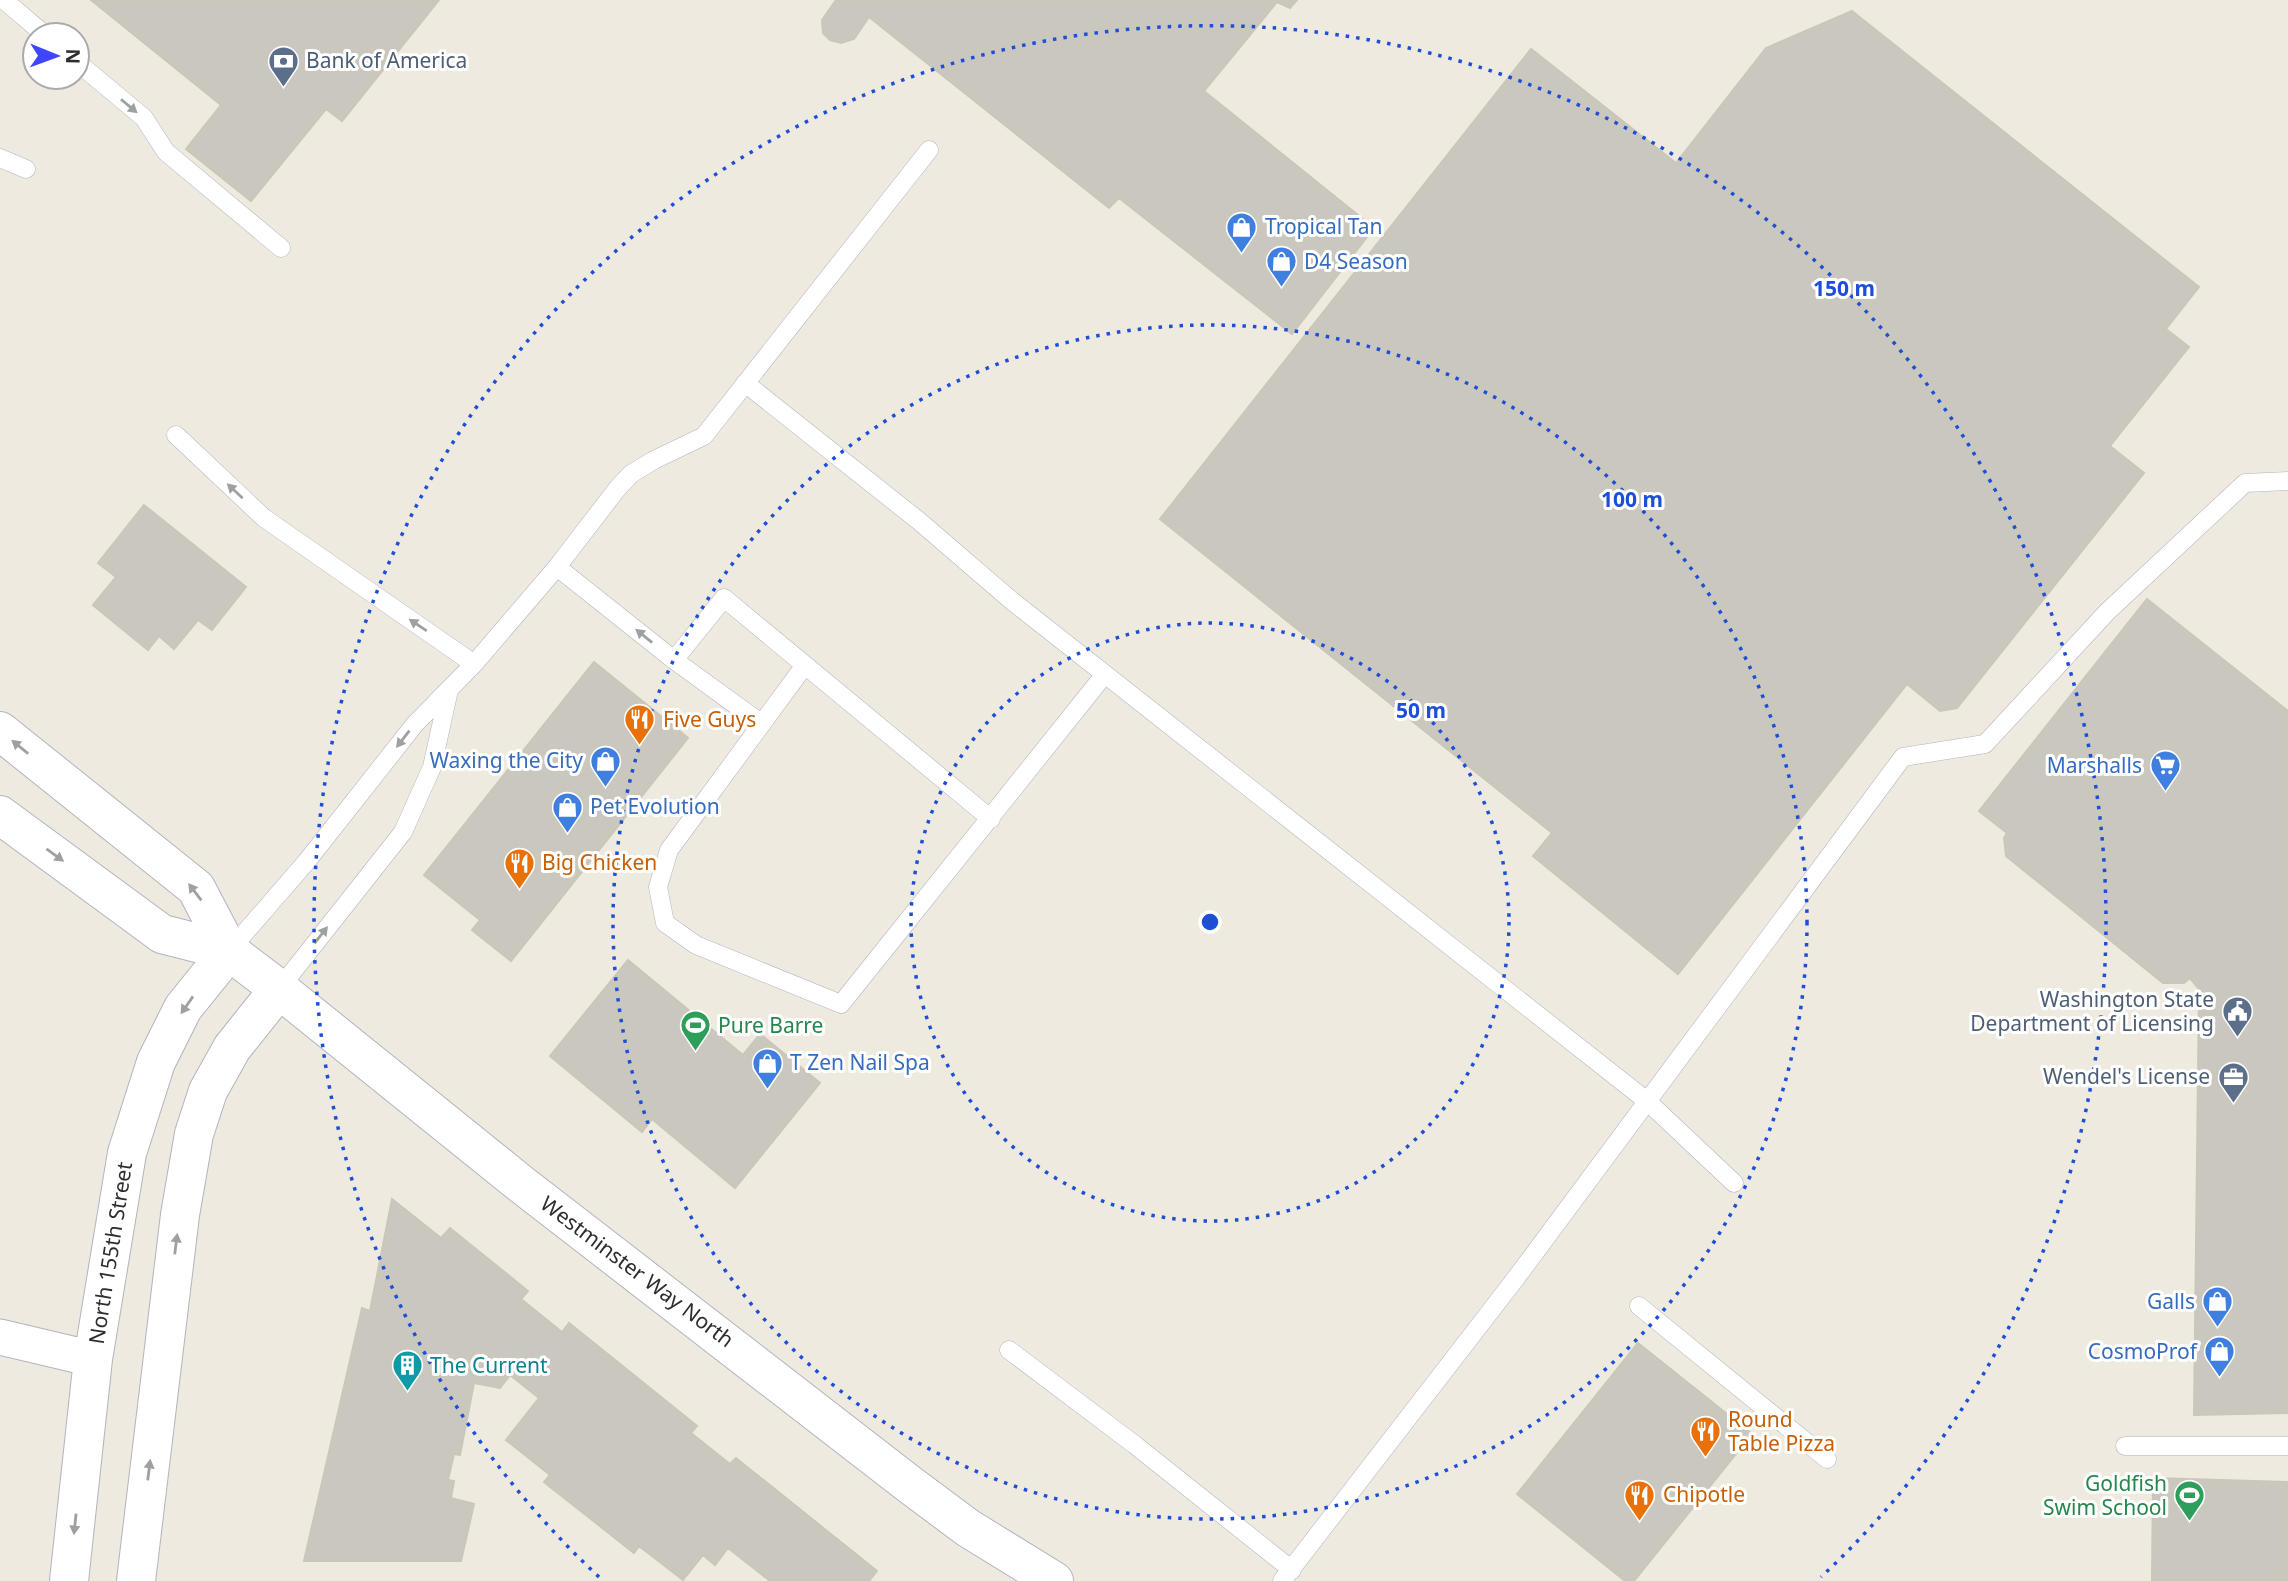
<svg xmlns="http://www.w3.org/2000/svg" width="2288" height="1581" viewBox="0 0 2288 1581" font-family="'Noto Sans',sans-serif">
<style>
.building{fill:#cac8be;stroke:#cac7b9;stroke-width:2}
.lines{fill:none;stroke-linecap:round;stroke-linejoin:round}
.service-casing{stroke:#b3b3c0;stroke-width:19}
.minor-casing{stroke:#b3b3c0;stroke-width:37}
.tertiary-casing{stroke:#b3b3c0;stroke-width:40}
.secondary-casing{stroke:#b3b3c0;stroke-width:40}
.service{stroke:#fff;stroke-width:18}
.minor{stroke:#fff;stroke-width:35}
.tertiary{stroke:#fff;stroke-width:38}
.secondary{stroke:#fff;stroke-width:38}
.oneway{fill:#a0a0a0}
.ring{fill:none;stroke:#1d4ed8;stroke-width:3.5;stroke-dasharray:3.5 7}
.labels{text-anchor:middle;stroke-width:6;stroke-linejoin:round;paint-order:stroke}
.service-label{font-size:21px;fill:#4e5e75;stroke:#fff;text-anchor:end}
.shop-label{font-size:21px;fill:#366cbe;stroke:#fff;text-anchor:start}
.food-label{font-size:21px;fill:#c56008;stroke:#fff;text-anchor:start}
.leisure-label{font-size:21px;fill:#27864d;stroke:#fff;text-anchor:start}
.street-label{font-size:21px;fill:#2d2d2d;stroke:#fff}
.culture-label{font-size:21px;fill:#0d838f;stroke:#fff;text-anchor:start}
.centre{fill:#1d4ed8;stroke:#fff;stroke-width:3.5}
.ring-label{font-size:21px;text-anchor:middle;font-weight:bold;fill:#1d4ed8;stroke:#fff;stroke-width:6;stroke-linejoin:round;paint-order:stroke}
</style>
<rect width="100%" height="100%" fill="#eeeadf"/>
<path class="building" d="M91,0H439L342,121L326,109L251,201L186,149L221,105Z
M836,0H1297L1290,8L1277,2L1204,91L1374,228L1292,334L1119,198L1109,208L869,17L854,39L841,43L830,40L823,33L822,20Z
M1852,11L2199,287L2166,329L2189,347L2110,446L2144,473L1957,708L1940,711L1907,684L1678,974L1533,856L1552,833L1160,519L1531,49L1676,163L1766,48Z
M144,505L246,587L212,630L198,620L174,649L159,636L148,650L93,605L116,577L98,563Z
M2147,599L2288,711V1413L2194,1415L2199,989L2190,978L2184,983H2163L2006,856L2004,838L2007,833L1979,811Z
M594,662L688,738L511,961L472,930L480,920L424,875Z
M628,960L743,1055L760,1034L820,1083L735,1188L652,1119L642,1132L550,1056Z
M392,1199L441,1238L450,1228L528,1291L521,1299L562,1332L569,1323L697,1426L691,1433L730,1464L736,1458L877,1571L869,1581H770L728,1548L715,1565L703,1555L683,1580L639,1546L634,1553L544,1482L550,1475L506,1440L539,1398L510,1375L500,1388L474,1383L460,1455L454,1454L448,1480L454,1481L451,1498L474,1504L461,1561H304L362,1308L370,1311Z
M1638,1343L1752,1434L1634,1581H1625L1517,1494Z
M2153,1478L2288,1482V1581H2152Z"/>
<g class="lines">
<defs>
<path id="service" d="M4,0L45,35
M77,62L144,118L166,152L281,248
M0,158L26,169
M745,383L919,521L1012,601L1647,1101L1734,1183
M176,435L264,518L474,664
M557,567L674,660L724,598L991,819
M674,660L762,724
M805,665L669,850L658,887L665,923L696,945L841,1004L1105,674
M229,951L307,861L415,724L474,664L557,567L617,489L631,474L654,460L704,436L929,150
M279,989L403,832L432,767L449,690
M1639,1306L1827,1459
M1009,1350L1135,1445L1292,1570
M2125,1446H2288
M1282,1581L1516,1278L1903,757L1985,744L2107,612L2245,483L2288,481"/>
<path id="minor" d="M0,1337L93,1359"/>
<path id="tertiary" d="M279,989L521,1184L909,1484L968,1528L1054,1581"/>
<path id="secondary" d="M0,731L196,888L229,951
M0,815L162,934L229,951L279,989L232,1048L208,1091L194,1134L180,1215L136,1581
M69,1581L93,1359L127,1153L156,1062L183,1008L229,951"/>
</defs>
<use href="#service" class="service-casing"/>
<use href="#minor" class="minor-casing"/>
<use href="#tertiary" class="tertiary-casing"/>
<use href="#secondary" class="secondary-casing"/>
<use href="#service" class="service"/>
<use href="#minor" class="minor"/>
<use href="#tertiary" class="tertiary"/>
<use href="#secondary" class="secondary"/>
</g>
<defs><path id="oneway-solid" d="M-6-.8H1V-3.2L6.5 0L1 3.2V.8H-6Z" transform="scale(1.75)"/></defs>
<g class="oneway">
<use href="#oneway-solid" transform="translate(129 106) rotate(40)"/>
<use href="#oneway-solid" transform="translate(235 491) rotate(-137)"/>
<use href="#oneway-solid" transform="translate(418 625) rotate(-146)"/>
<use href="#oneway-solid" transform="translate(644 636) rotate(-141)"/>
<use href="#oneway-solid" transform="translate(403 739) rotate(128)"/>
<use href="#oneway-solid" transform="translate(20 747) rotate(-141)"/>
<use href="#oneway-solid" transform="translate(55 855) rotate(36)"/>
<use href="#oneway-solid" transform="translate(195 892) rotate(-127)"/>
<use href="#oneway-solid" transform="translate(321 935) rotate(-52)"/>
<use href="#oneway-solid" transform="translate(187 1005) rotate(125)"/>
<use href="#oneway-solid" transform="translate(176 1244) rotate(-83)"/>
<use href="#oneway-solid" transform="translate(149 1470) rotate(-83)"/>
<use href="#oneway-solid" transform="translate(75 1524) rotate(96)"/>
</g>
<g class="ring">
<circle cx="1210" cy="922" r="299"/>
<circle cx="1210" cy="922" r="597"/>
<path d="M599 1577A896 896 0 1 1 1821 1577"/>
</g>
<defs>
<symbol id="bank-pin" viewBox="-11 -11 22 30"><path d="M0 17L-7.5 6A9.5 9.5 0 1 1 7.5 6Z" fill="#5c6f8a" stroke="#fff"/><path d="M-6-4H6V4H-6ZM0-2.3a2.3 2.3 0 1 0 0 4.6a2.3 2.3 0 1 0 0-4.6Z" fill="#fff"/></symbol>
<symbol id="shop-pin" viewBox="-11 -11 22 30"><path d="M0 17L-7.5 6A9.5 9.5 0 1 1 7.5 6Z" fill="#3f7fe0" stroke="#fff"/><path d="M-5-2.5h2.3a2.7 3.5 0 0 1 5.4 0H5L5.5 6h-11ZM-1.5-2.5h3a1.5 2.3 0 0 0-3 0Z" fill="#fff"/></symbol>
<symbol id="restaurant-pin" viewBox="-11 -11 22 30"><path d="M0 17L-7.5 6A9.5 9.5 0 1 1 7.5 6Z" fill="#e8710a" stroke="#fff"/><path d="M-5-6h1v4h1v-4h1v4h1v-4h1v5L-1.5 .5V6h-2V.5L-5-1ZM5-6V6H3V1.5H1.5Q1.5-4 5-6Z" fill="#fff"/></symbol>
<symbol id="supermarket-pin" viewBox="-11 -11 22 30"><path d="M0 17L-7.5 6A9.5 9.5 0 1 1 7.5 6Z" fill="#3f7fe0" stroke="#fff"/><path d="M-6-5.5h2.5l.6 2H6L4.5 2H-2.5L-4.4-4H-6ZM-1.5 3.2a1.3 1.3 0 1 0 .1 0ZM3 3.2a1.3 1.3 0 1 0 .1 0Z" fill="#fff"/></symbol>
<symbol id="civic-pin" viewBox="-11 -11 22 30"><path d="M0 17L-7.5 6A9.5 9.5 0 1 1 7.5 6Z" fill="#5c6f8a" stroke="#fff"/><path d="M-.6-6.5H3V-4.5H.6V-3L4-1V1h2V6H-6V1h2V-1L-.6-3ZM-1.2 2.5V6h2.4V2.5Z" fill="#fff"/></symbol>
<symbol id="stadium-pin" viewBox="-11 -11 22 30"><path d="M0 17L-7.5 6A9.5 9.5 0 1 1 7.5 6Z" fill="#2e9e5b" stroke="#fff"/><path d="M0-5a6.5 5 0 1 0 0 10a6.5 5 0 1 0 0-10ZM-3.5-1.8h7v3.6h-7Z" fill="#fff"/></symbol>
<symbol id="office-pin" viewBox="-11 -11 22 30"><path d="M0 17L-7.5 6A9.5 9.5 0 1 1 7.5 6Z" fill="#5c6f8a" stroke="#fff"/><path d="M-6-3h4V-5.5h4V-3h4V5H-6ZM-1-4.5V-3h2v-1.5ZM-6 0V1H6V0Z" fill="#fff"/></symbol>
<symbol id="building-pin" viewBox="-11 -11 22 30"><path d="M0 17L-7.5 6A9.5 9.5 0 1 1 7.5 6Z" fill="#0f9aa8" stroke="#fff"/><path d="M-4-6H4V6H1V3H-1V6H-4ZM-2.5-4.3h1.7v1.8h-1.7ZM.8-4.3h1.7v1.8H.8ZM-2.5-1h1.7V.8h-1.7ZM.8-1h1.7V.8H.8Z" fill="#fff"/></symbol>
</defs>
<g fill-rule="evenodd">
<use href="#bank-pin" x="266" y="44" width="35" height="47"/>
<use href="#shop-pin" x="1224" y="210" width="35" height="47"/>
<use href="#shop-pin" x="1264" y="244" width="35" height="47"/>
<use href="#restaurant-pin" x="622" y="702" width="35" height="47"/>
<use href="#shop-pin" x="588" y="744" width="35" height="47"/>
<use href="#supermarket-pin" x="2148" y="748" width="35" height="47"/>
<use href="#shop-pin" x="550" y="790" width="35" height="47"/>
<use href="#restaurant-pin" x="502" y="846" width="35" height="47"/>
<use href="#civic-pin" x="2220" y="994" width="35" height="47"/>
<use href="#stadium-pin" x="678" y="1008" width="35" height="47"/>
<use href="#shop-pin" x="750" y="1046" width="35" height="47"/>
<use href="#office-pin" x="2216" y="1060" width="35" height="47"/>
<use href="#shop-pin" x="2200" y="1284" width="35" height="47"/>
<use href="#shop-pin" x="2202" y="1334" width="35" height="47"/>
<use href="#building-pin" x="390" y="1348" width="35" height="47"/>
<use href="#restaurant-pin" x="1688" y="1414" width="35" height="47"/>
<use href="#restaurant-pin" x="1622" y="1478" width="35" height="47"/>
<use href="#stadium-pin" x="2172" y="1478" width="35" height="47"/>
</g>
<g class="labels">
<g class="service-label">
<text x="306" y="68" text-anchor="start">Bank of America</text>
<text x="2214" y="1007">Washington State<tspan x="2214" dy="24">Department of Licensing</tspan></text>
<text x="2210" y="1084">Wendel's License</text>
</g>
<g class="shop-label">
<text x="1265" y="234">Tropical Tan</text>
<text x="1304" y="269">D4 Season</text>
<text x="583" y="768" text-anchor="end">Waxing the City</text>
<text x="2142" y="773" text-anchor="end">Marshalls</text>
<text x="590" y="814">Pet Evolution</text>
<text x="790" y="1070">T Zen Nail Spa</text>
<text x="2195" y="1309" text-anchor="end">Galls</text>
<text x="2197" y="1359" text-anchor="end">CosmoProf</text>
</g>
<g class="food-label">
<text x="663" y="727">Five Guys</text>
<text x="542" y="870">Big Chicken</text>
<text x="1728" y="1427">Round<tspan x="1728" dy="24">Table Pizza</tspan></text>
<text x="1663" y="1502">Chipotle</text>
</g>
<g class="leisure-label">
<text x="718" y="1033">Pure Barre</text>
<text x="2167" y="1491" text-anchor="end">Goldfish<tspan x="2167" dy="24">Swim School</tspan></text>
</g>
<g class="street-label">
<text transform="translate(111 1253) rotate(-81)" y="7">North 155th Street</text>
<text transform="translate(637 1272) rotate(37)" y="7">Westminster Way North</text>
</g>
<g class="culture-label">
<text x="430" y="1373">The Current</text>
</g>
</g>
<circle cx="1210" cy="922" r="10" class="centre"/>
<g class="ring-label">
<text x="1844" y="296">150 m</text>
<text x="1632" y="507">100 m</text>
<text x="1421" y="718">50 m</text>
</g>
<g transform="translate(56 56) rotate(91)"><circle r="33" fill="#ffffff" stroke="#ababab" stroke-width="2"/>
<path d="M0-5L12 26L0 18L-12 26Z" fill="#3f45fc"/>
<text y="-10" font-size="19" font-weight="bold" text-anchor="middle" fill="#2d2d2d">N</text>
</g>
</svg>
